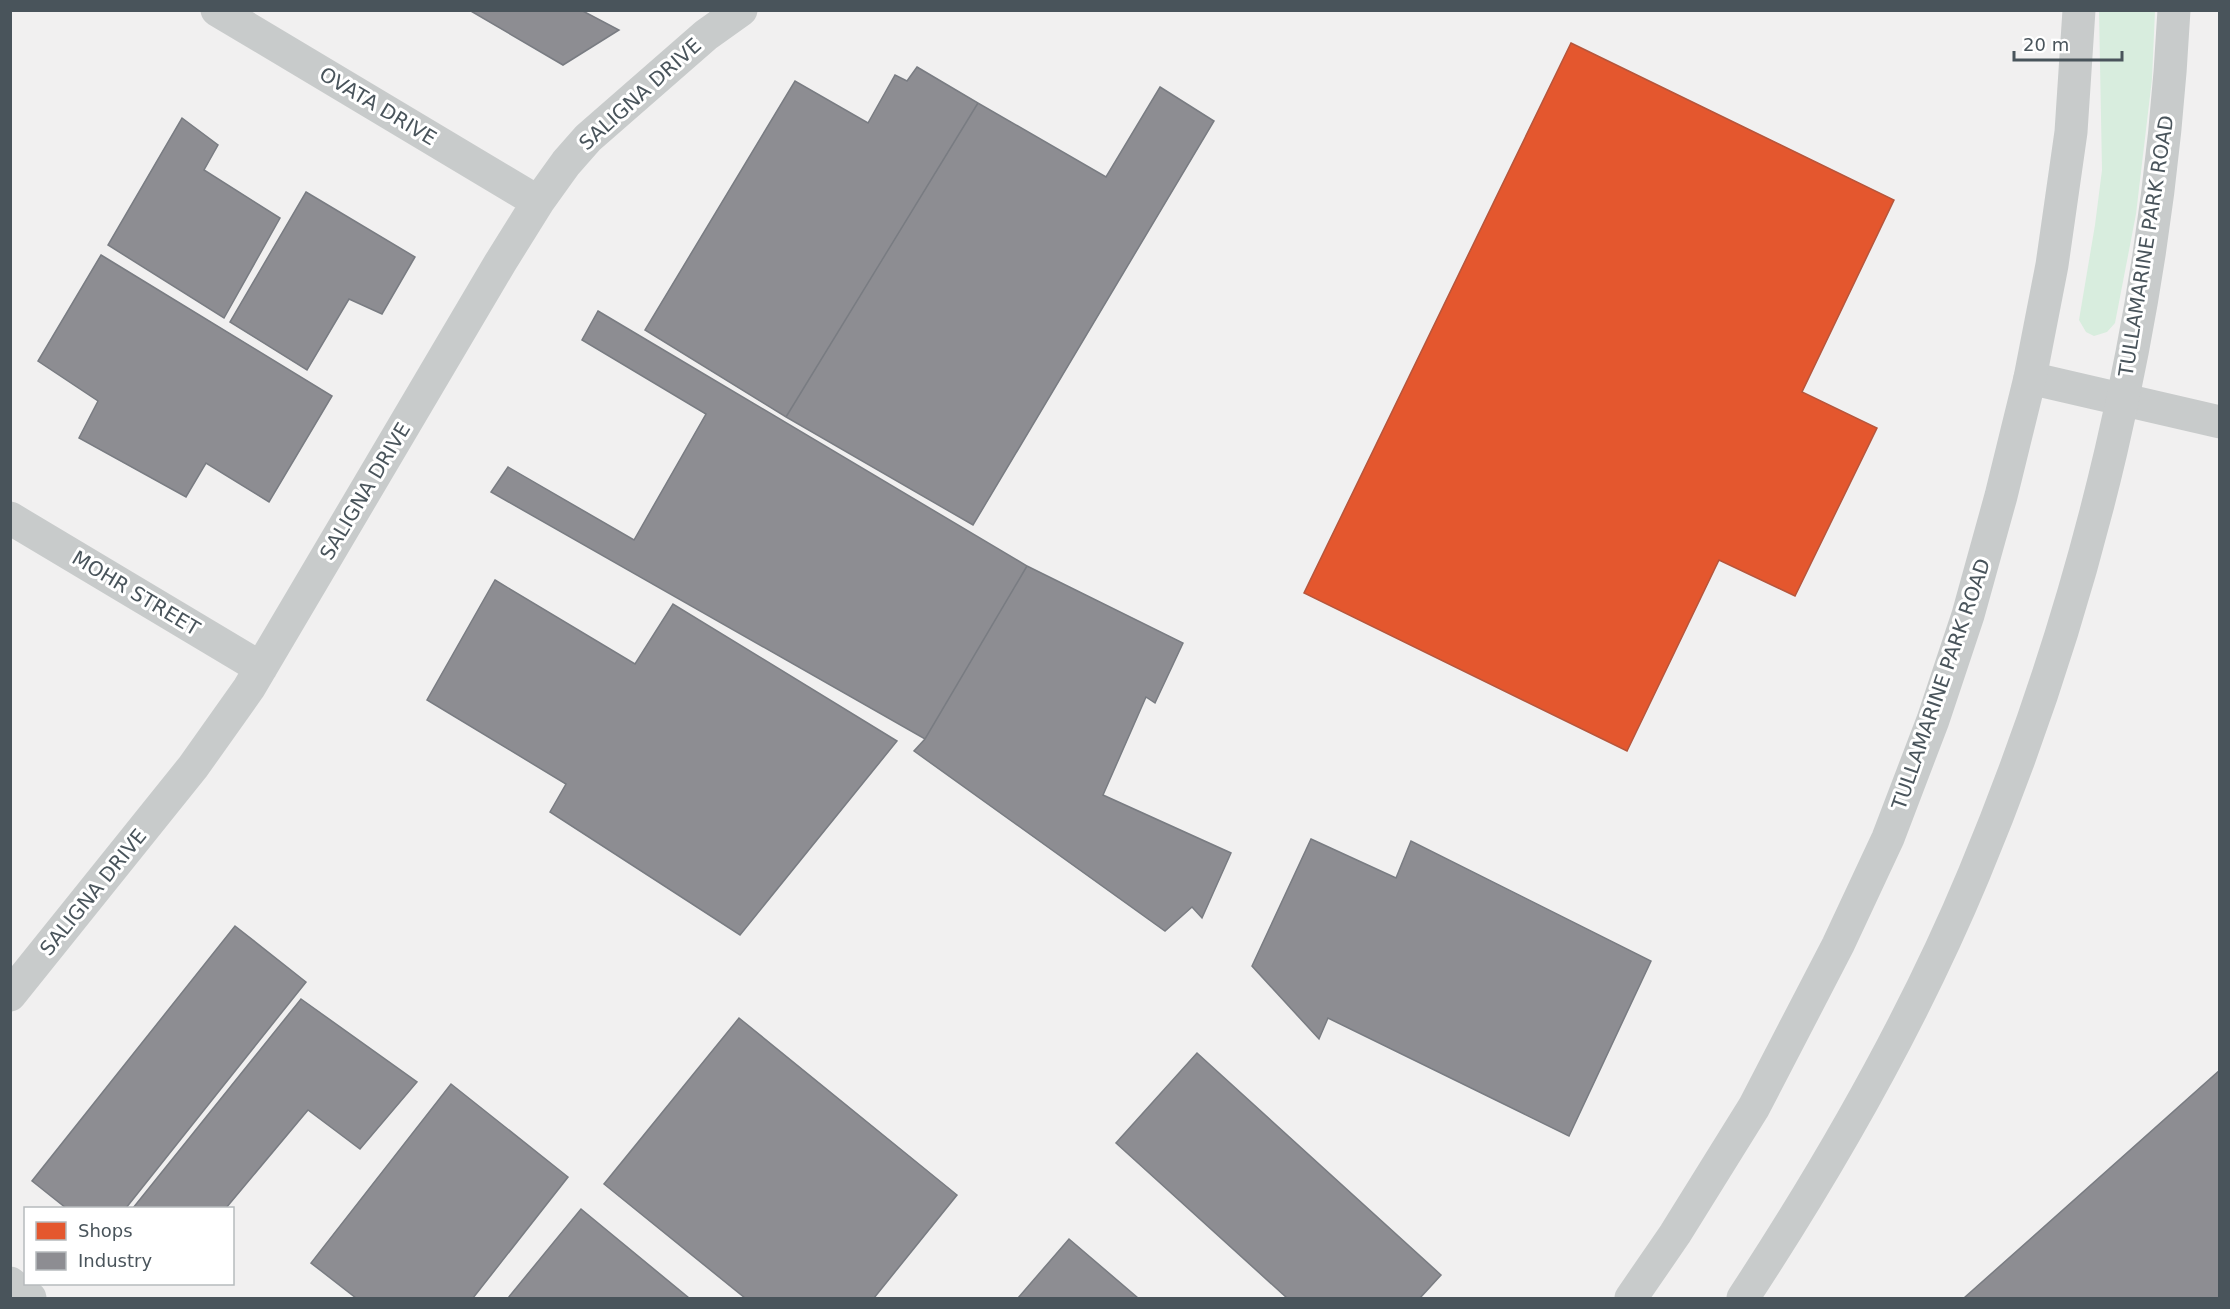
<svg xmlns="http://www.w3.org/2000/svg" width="2230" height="1309" viewBox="0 0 2230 1309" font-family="'DejaVu Sans',sans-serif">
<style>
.green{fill:#d8edde}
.shops{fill:#e4572e;stroke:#b6563c;stroke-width:1.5}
.industry{fill:#8d8d92;stroke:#797c82;stroke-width:1.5}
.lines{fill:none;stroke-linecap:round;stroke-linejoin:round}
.minor{stroke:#c8cbcb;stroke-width:33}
.tertiary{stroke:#c8cbcb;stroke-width:33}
.labels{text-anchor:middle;stroke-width:6;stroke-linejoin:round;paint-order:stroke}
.street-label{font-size:20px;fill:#49545b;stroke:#fff}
</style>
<rect width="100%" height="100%" fill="#f1f0f0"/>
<path class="green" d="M2099,11H2155L2152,79L2136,214L2115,323L2107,332L2094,336L2086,332L2079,320L2095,225L2102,170Z"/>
<path class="shops" d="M1571,43L1894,200L1802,392L1877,428L1795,596L1719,560L1627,751L1304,593Z"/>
<path class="industry" d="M469,10H581L619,30L563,65Z
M917,67L978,103L786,417L645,330L795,81L868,123L895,75L907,81Z
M1160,87L1214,121L973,525L786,417L978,103L1106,177Z
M182,118L218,145L204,170L280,218L224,318L108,245Z
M306,192L415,257L382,314L349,299L307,370L230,322Z
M101,255L332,396L269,502L206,463L186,497L79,438L98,401L38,361Z
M598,311L1027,566L925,739L491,492L508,467L634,540L706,414L582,340Z
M1027,566L1183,643L1155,703L1146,697L1103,795L1231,853L1202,918L1192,907L1165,931L914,751L925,739Z
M495,580L635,664L673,604L897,741L740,935L550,812L566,784L427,700Z
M1311,839L1396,878L1411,841L1651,961L1569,1136L1328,1018L1319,1039L1252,966Z
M235,926L306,982L126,1208H66L32,1181Z
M301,999L417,1082L360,1149L308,1110L226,1208H133Z
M739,1018L957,1195L874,1298H745L604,1184Z
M1197,1053L1441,1275L1420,1298H1287L1116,1143Z
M2220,1070V1298H1964Z
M451,1084L568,1177L473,1298H356L311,1263Z
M581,1209L689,1298H508Z
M1069,1239L1138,1298H1018Z"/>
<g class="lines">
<path class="minor" d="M217,10L538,202
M2030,378L2220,422
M10,518L261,668
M10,995L193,767L249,688L500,263L538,202L566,163L588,138L706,35L741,10
M10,1283L30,1298"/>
<path class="tertiary" d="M1631,1298L1675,1234L1754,1107L1838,945L1888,838L1933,720L1968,615L2001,496L2030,378L2052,265L2071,132L2079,10
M1743,1298C1831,1164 1912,1023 1974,874C2088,601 2159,306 2174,10"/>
</g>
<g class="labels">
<g class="street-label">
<text transform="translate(640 94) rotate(-42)" y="7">SALIGNA DRIVE</text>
<text transform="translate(378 106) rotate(31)" y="7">OVATA DRIVE</text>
<text transform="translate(2146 246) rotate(-81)" y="7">TULLAMARINE PARK ROAD</text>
<text transform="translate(365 491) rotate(-59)" y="7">SALIGNA DRIVE</text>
<text transform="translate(136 593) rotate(31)" y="7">MOHR STREET</text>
<text transform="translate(1941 684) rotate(-71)" y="7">TULLAMARINE PARK ROAD</text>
<text transform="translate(93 892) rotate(-51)" y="7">SALIGNA DRIVE</text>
</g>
</g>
<rect width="2230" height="1309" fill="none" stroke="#49545b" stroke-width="24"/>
<rect x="24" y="1207" width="210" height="78" fill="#ffffff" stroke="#b6bbbd" stroke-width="1.5"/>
<rect x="36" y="1222" width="30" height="18" fill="#e4572e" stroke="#b6bbbd" stroke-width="1.5"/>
<text x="78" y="1237" font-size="18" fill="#49545b">Shops</text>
<rect x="36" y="1252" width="30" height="18" fill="#8d8d92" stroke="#b6bbbd" stroke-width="1.5"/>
<text x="78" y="1267" font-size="18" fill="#49545b">Industry</text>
<path d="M2014 51v9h108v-9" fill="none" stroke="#49545b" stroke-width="3"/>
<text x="2023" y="51" font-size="18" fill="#49545b" stroke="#ffffff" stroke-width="4.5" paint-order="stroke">20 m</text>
</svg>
